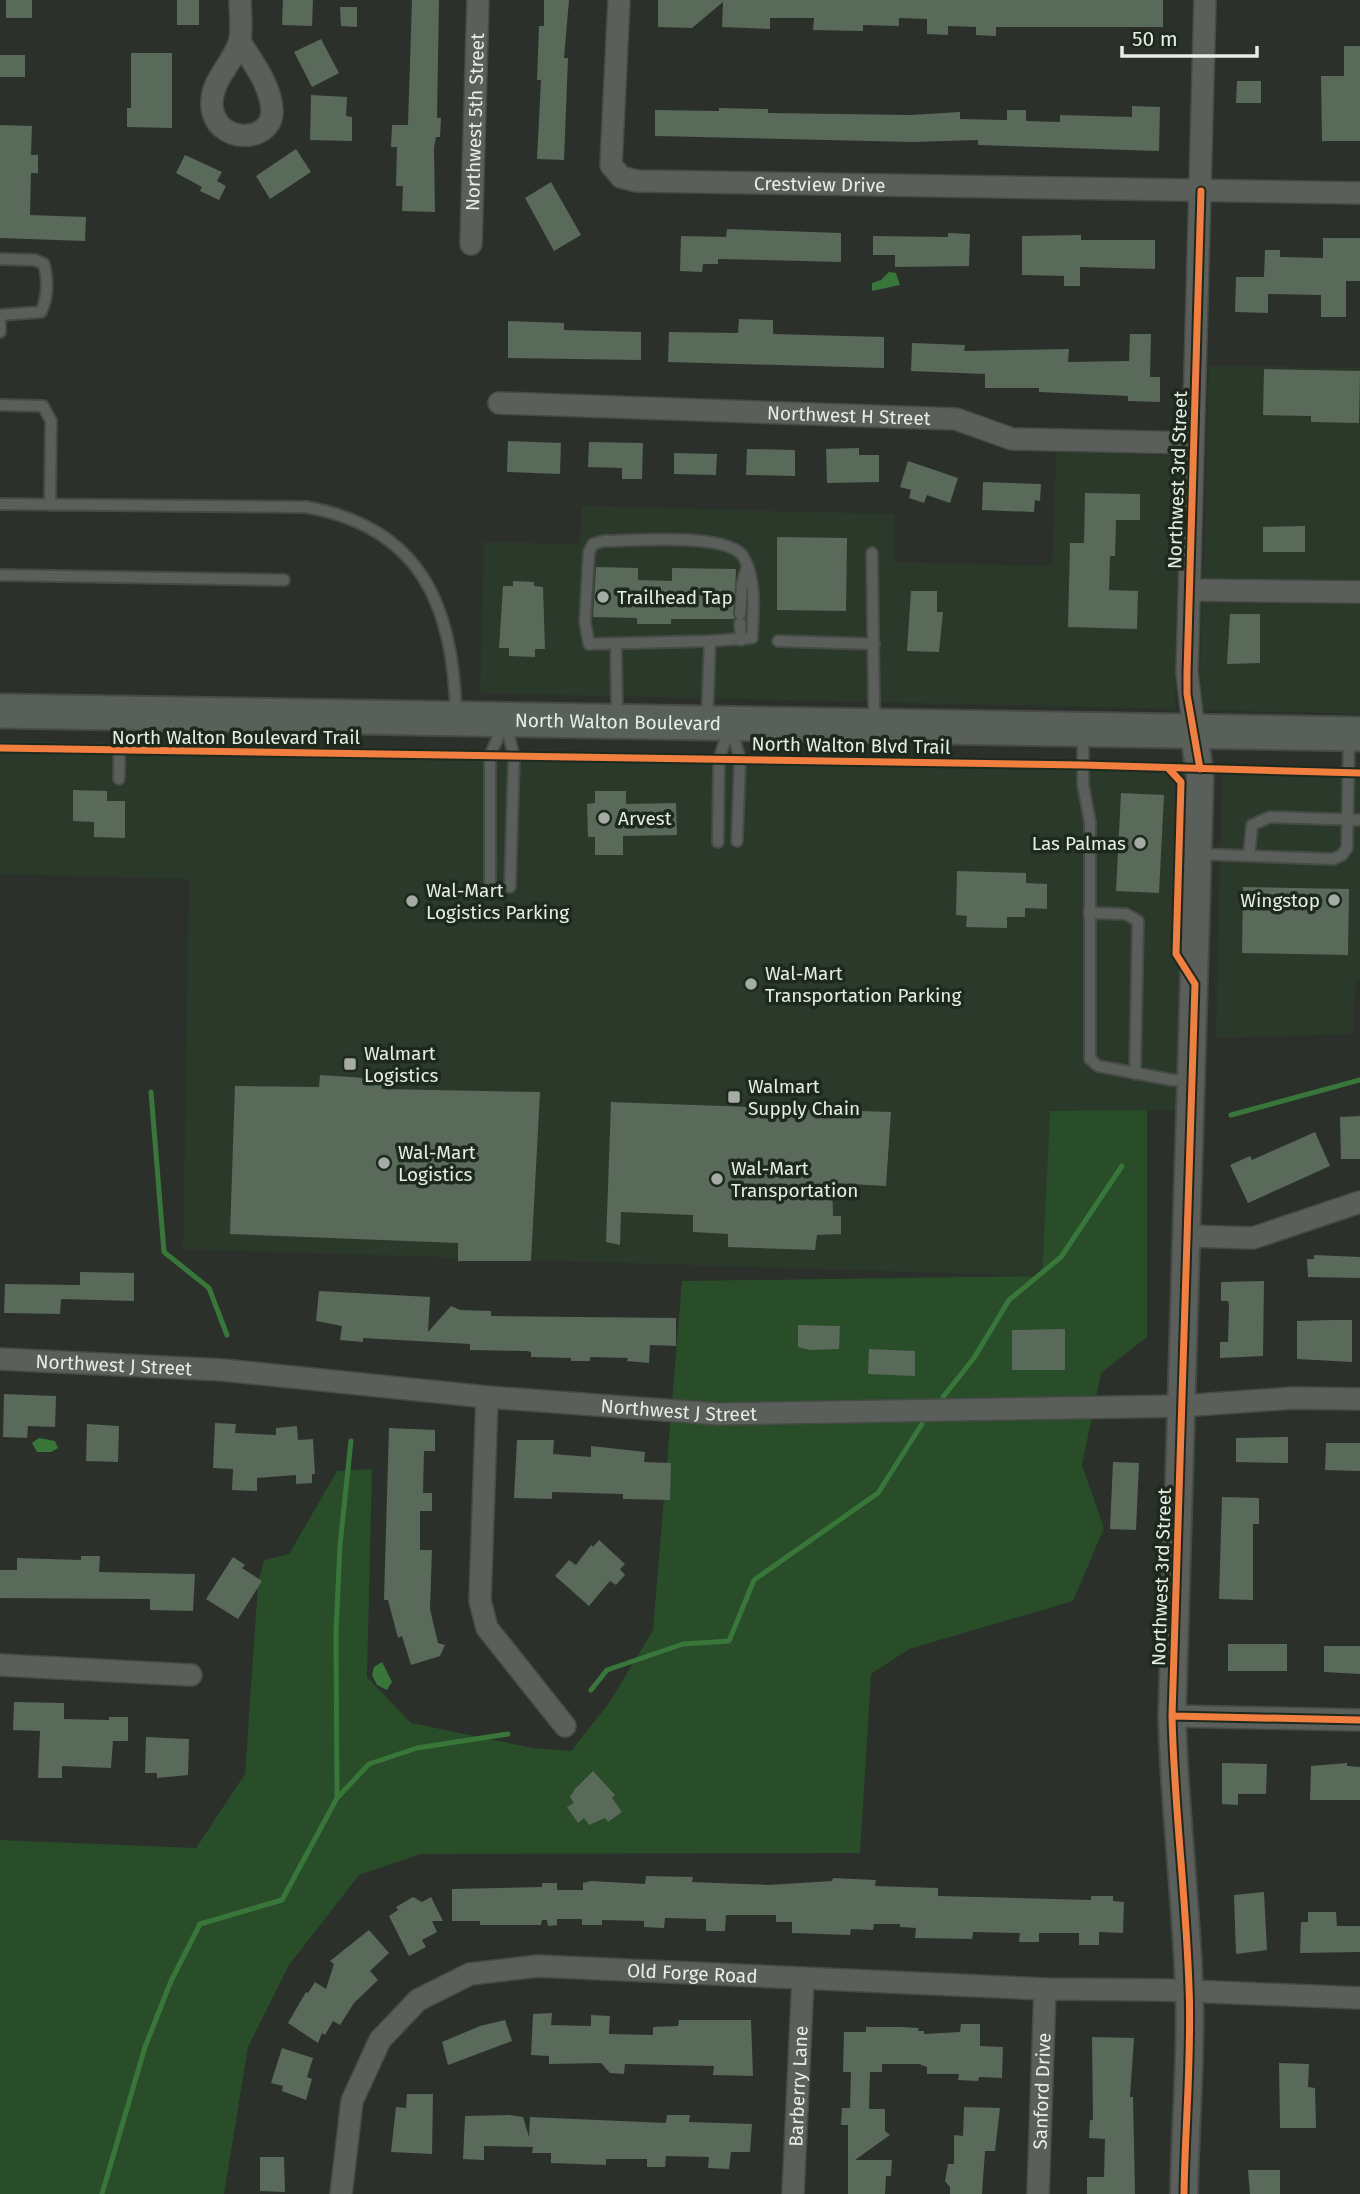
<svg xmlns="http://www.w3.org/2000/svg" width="1360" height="2194" viewBox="0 0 1360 2194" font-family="'Fira Sans',sans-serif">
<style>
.built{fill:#2a392a}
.green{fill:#284d28}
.water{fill:#38763a}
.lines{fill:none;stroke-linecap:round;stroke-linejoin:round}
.stream{stroke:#38763a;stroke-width:5}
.building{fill:#59695a}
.service-casing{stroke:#464b46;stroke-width:14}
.minor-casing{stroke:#464b46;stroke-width:24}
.tertiary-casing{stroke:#464b46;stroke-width:30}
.primary-casing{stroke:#464b46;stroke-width:37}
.service{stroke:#5b5f5b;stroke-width:10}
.minor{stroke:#5b5f5b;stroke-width:21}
.tertiary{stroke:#5b5f5b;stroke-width:26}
.primary{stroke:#596059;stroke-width:33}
.cycleway-casing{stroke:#1e291e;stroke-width:11}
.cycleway{stroke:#f27e40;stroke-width:7}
.poi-dot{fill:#a5aba5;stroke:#1e291e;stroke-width:2.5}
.labels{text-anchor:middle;stroke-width:7;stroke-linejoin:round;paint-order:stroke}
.street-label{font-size:19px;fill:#e6ede6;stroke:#1e291e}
.poi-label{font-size:19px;fill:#e6ede6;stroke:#1e291e;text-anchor:start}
</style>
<rect width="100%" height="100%" fill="#2b302b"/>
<path class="built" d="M1209,366L1360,368V714L1199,710Z
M1056,452L1181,456L1175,709L480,693L484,542L580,544L581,506L894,514V562L1052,566Z
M0,741L1186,763L1178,1110L1050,1112L1042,1276L183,1249L189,879L0,874Z
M1222,764L1360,767V981H1356L1353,1034L1216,1038Z"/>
<path class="green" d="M1147,1110V1337L1101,1373L1082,1465L1104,1528L1073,1601L909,1649L871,1674L860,1853L421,1854L359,1875L289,1965L248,2047L224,2194H0V1840L196,1848L245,1774L258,1585L264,1560L289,1554L337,1471L372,1469L367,1677L411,1723L533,1748L571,1751L609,1703L653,1630L682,1281L1042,1276L1050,1111Z"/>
<path class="water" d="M889,272L896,273L900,285L872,291V283L881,280Z
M39,1438L55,1441L58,1448L51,1452H37L32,1443Z
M382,1662L392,1682L387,1690L377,1685L372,1675L374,1667Z"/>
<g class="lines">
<path class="stream" d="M151,1092L164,1252L209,1288L227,1335
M1231,1115L1360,1080
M943,1397L974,1358L1009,1300L1061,1257L1122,1166
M591,1690L607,1670L683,1644L729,1641L754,1580L878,1493L922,1424
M337,1798L369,1764L417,1748L508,1734
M102,2194L145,2047L171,1981L200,1924L282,1900L337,1798L336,1632L340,1545L351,1441"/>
</g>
<path class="building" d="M6,0H32V18H6Z
M177,0H199V25H177Z
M283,0H313L312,26L282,25Z
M412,0H439L437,118H441L440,137H436L434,148L435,212L402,211L403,186H396L397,147H391L392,125H408Z
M544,0H569L564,58H568L564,160L537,159L541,80H537L539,26H544Z
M658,0H1163V27H996V36L976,35V27L948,26V35L927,34V19L899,18V26L863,25V31L813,30L814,18H770V29L722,27L723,2L692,28L658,27Z
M340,7H357V27L341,26Z
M321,39L339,73L312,87L294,52Z
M1344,46H1360V141H1322L1321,76H1344Z
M131,53H172V128L127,127V108H131Z
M0,55H25V77H0Z
M1237,81H1261V103H1236Z
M311,95L347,97L346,116L352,117V141L310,140Z
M1132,106L1160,107L1159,151L978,145V140L912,142L655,136V110L719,111V108L768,109V113L911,115L960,112V119L1007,120V110H1026V121L1060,122V115L1132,117Z
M0,125L32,126L31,155H38V173H31L30,215L86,217L85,241L0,238Z
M296,149L311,172L270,199L256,176Z
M185,155L222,172L217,181L226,186L219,200L200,191L202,187L176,173Z
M551,182L581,235L554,251L525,198Z
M727,229L841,233V262L718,259V264H703L702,272L680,271L681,236L726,237Z
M948,233L970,234L969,266L895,267V255H873V236L948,237Z
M1081,235V240H1155V269L1080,267V286H1064V276L1022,275V236Z
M1323,238H1360V281H1346V317H1321V295L1268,294V313L1235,312L1236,277H1264L1265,250H1280V257L1323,258Z
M739,319L773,320V334L884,337V368L668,362L669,332L738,333Z
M508,321L564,323V330L641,332V360L508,358Z
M1130,334H1151L1150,377H1160V402L1128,401V396L1039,392V388H985V374L911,371L912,343L965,345L964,351L1069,349L1068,362L1129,361Z
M1264,369L1360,371L1359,423L1311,422V416L1263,415Z
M508,441L561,443L560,474L507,472Z
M589,442L643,443L642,479H622V468L588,467Z
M859,448V455H879V482L827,483L826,449Z
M747,449L795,450V476L746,475Z
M674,453L717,454L716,475L674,474Z
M908,461L958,478L950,503L927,495L924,503L909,498L911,490L900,487Z
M983,482L1041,484L1040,501L1035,500L1034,512L982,510Z
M1085,493L1140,494V520H1116L1115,556H1110L1109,590L1138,591L1137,629L1068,627L1070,543H1084Z
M1305,526V552H1263V527Z
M777,537L847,538L846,611L777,610Z
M596,567L638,568V580L672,581V568L736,569L734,619H671V624H637V618L593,617Z
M513,581L534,582V586L543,587L545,649H535V657L509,656V648H499L503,586H513Z
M911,591H937V612H943L939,652L907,651Z
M1230,614H1260V663L1227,664Z
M73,790L107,791V801H125V838L94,837V822L73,821Z
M595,791H626V804L676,803L677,835L623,836V855H595V837H588L587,804L595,803Z
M1121,793L1164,795L1159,893L1116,891Z
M957,871L1026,873V883L1047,884V909L1025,908V917H1007V928L966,927L967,916L956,915Z
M1243,887L1349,889L1348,955L1242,953Z
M320,1075L380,1079L382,1089L540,1092L531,1261H458V1243L230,1234L235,1086L319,1087Z
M611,1102L891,1112L886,1186L832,1183L833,1216H841V1234L817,1235L815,1250L728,1247V1234L693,1232V1215L621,1212L620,1245L606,1242Z
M1360,1116V1159H1341L1340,1117Z
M1315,1132L1330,1166L1248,1203L1230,1165L1250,1156L1252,1160Z
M1314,1255L1360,1257V1278L1308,1277L1307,1259H1314Z
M80,1272L134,1273V1301L61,1299L60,1314L4,1313L5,1284L80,1285Z
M1264,1281L1263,1356L1220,1358V1342H1228L1229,1305L1228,1301H1221V1282Z
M319,1291L430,1297L428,1332L451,1306L460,1310L491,1311V1316L676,1318V1346L650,1345L649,1363L627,1361L628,1358L590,1357V1361H571V1358L531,1357V1352L527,1351L470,1350V1344L363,1338V1342L340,1340L342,1326L316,1321Z
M1330,1320H1352V1362L1297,1359V1321Z
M798,1325L840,1326L839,1349L810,1350L798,1347Z
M1065,1329V1370H1012V1330Z
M869,1349L915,1351V1376L868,1374Z
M4,1394L56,1396L55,1427L28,1426L27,1438L3,1437Z
M215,1423L236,1424L235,1433L276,1435V1428L297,1426L298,1440L313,1439L315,1474H312V1483L296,1484V1475L257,1478V1491L232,1490L233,1469L213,1468Z
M87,1424L119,1426L118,1462L86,1461Z
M389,1428L435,1430V1451H424L423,1493H432V1511H420V1550H432L430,1609L438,1643L445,1645L440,1656L411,1665L402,1636L398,1638L388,1600H384Z
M1288,1437V1463L1236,1462V1438Z
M517,1440H554L553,1454L591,1457V1446L645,1452L644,1462L671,1463L670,1500L623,1499V1494L552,1492V1499L514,1498Z
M1326,1443H1360V1471L1325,1470Z
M1113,1462L1139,1463L1136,1530L1110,1529Z
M1222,1497L1259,1498V1524H1253V1600L1219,1599Z
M599,1540L625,1564L620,1569L625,1575L616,1585L610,1581L589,1606L555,1576L569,1560L576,1565L591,1545L593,1547Z
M81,1556H100L99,1572L195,1574L193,1611L150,1610V1599L0,1598V1570H17V1558L81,1560Z
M233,1557L245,1565L242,1568L262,1581L238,1619L206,1599Z
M1228,1644H1287V1671H1228Z
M1324,1646H1360V1674L1324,1672Z
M14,1702L64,1703V1719L109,1720V1717H128V1741H113L111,1768L62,1766V1778H38L40,1731L13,1730Z
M146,1737L189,1739L188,1775L157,1778V1773H145Z
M1222,1763L1267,1764L1266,1794H1238V1805L1222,1804Z
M1347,1763V1766L1360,1767V1800H1310L1311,1766Z
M593,1771L615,1795L612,1798L622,1812L608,1822L605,1818L589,1825L584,1818L578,1823L567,1807L574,1803L570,1797L575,1789Z
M646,1876L693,1877L692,1882L768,1885L832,1881L833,1878L876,1880L875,1886L938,1888V1896L1091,1900V1896H1113V1901L1124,1902L1123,1933L1099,1932V1945H1079V1933H1039V1942H1019L1020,1933L973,1932L972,1939L915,1938L916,1928L900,1927V1924H874L873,1930L851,1929L850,1935L792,1933V1922H776V1915H726L725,1931H706V1919L665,1918L664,1928L644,1927V1921L602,1920V1925H582V1919H557V1925L548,1926L547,1920H542L541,1925H480V1921H452V1889L542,1887V1883H557V1890H583V1883L591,1881L645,1884Z
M1264,1892L1267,1950L1236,1954L1234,1895Z
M413,1897L422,1902L431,1897L443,1921H432L437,1932L422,1940L426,1947L409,1956L389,1916L398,1910L396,1907Z
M1308,1912H1336L1337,1926H1360V1952L1300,1953L1301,1922H1308Z
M369,1930L389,1953L370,1971L378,1980L354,2003L340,2025L333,2021L325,2035L322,2033L318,2043L288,2023L306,1992L308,1993L315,1982L326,1989L334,1964L330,1961Z
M552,2013L551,2025L591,2026V2015L610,2016L609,2034L653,2035V2027L678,2026L679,2020H751L753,2076L713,2075L714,2066L625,2064L624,2074L610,2073L601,2063L549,2064V2056L531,2055L533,2014Z
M505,2020L512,2041L448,2065L442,2042L480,2026Z
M961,2024H980V2046L1003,2047L1002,2078L979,2077L978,2081L958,2080L959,2074H927V2067L919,2064H882V2072H870L869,2109H885V2131L890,2135L855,2160H892L891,2176H886L885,2194H848V2125H841L842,2108H850L851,2072H843L844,2032H866V2027H900L919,2028L918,2031H924V2034L960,2032Z
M1092,2037L1134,2038L1130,2097H1133L1135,2194H1087V2177H1104L1105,2139L1089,2138L1090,2120H1093Z
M282,2048L313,2058L307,2077L312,2079L306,2100L282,2091L283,2086L271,2083Z
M1279,2063L1309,2064L1308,2087L1315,2088L1316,2128H1280Z
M407,2094H433L432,2154L391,2152L396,2107L406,2108Z
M964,2107L1000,2108L995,2151H985L982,2194H950V2187L945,2181L948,2164H954V2135L963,2136Z
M509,2115L523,2117L529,2137L530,2117L666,2123L667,2115H690L689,2122L752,2124L750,2152H731L729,2169L708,2168L709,2157L666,2156L665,2167H647V2159H606V2165L551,2163V2153H532L533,2147L484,2146V2160L463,2159L465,2116Z
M260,2157H284L285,2192L260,2191Z
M1248,2170H1280V2194H1250Z"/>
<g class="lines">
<defs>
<path id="service" d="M0,259L35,260L44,264C48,280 48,297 41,312L0,315
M0,332V315
M0,405L43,406L51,421L50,505
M0,504L306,507C422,527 454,608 456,716
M872,553L874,706L877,723
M0,575L284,580
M740,614L742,584L747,567
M740,623L741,640
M778,641L874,644
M616,645L617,716
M707,721L710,641L752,638C753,611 757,583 744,558C732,532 632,541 604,541L593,544L589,552L585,622L589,644L710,641
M506,723L514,757L510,887
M731,727L740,759L737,841
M1083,731V784L1090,822V1059L1098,1066L1172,1080H1189
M119,779L120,716
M718,842L719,759L730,727
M1198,854L1333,859L1342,855L1347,848L1349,739
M1249,856L1252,825L1270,817L1360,820
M490,887V756L504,723
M1089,913L1126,914L1138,921L1135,1074"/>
<g id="minor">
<path id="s1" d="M619,0L611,165L621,177L637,181L1360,193"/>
<path d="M240,42C252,61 271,86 272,110C273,144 215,145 212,106C210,81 232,65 239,43C243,31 240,13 240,0"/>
<path id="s2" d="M471,244L478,0"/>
<path id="s3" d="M499,403L956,419L1012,439L1193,443"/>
<path d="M1190,590L1360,592"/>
<path d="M1194,732L1187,673L1205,0"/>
<path d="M1187,1236L1253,1238L1360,1202"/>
<path id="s4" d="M0,1359L223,1370L487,1397L718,1414L1182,1406L1293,1398L1360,1399"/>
<path d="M487,1397L480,1601L487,1628L565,1726"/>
<path d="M0,1665L191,1675"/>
<path d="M1172,1716L1360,1720"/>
<path id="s5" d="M341,2194L352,2101L380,2040L418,2000L470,1974L538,1966L1045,1989L1165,1990L1360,1998"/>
<path id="s6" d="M793,2194L803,1978"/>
<path id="s7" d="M1038,2194L1045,1989"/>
</g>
<path id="tertiary" d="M1184,2194C1185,2125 1192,2055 1189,1987C1186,1896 1174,1806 1172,1716L1200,776L1194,732"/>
<g id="primary">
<path id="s8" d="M0,711L1360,734"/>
</g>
</defs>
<use href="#service" class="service-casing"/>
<use href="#minor" class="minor-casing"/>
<use href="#tertiary" class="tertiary-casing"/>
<use href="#primary" class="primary-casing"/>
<use href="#service" class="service"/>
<use href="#minor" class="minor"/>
<use href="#tertiary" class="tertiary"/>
<use href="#primary" class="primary"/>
<defs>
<path id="cycleway" d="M0,748L1083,765L1360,773
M1168,768L1181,782L1176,954L1195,984L1172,1716C1174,1806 1186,1896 1189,1987C1192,2055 1185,2125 1184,2194
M1200,769L1187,694V673L1201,191
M1172,1716L1360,1720"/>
</defs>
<use href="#cycleway" class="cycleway-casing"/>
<use href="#cycleway" class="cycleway"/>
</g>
<g class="poi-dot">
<circle cx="603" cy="597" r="7"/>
<circle cx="604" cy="818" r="7"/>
<circle cx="1140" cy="843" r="7"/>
<circle cx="1334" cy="900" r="7"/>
<circle cx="412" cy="901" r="7"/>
<circle cx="751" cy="984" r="7"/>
<rect x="343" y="1057" width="14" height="14" rx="3.5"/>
<rect x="727" y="1090" width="14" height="14" rx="3.5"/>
<circle cx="384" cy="1163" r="7"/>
<circle cx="717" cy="1179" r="7"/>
</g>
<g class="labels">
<g class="street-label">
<text dy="7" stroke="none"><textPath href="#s2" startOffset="122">Northwest 5th Street</textPath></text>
<text dy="7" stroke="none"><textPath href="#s1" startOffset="380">Crestview Drive</textPath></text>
<text dy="7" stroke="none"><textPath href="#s3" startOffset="350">Northwest H Street</textPath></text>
<text transform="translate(1177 480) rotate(-88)" y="7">Northwest 3rd Street</text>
<text dy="7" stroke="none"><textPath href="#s8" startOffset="618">North Walton Boulevard</textPath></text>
<text x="236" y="744">North Walton Boulevard Trail</text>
<text transform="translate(851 745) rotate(1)" y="7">North Walton Blvd Trail</text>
<text dy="7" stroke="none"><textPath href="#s4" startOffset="114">Northwest J Street</textPath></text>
<text dy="7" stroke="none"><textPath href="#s4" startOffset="681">Northwest J Street</textPath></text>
<text transform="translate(1161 1577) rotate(-88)" y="7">Northwest 3rd Street</text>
<text dy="7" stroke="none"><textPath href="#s5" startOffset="497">Old Forge Road</textPath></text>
<text dy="7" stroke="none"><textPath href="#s6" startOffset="108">Barberry Lane</textPath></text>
<text dy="7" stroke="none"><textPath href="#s7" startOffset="103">Sanford Drive</textPath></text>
</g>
<g class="poi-label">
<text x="617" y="604">Trailhead Tap</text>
<text x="618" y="825">Arvest</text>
<text x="1126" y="850" text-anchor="end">Las Palmas</text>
<text x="426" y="897">Wal-Mart<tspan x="426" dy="22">Logistics Parking</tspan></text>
<text x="1320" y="907" text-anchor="end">Wingstop</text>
<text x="765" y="980">Wal-Mart<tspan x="765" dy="22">Transportation Parking</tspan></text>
<text x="364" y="1060">Walmart<tspan x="364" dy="22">Logistics</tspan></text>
<text x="748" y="1093">Walmart<tspan x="748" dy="22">Supply Chain</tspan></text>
<text x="398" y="1159">Wal-Mart<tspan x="398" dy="22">Logistics</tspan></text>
<text x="731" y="1175">Wal-Mart<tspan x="731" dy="22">Transportation</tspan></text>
</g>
</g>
<path d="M1122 46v10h135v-10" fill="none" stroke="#e6ede6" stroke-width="3.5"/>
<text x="1132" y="46" font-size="21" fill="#e6ede6" stroke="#1e291e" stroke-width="5" paint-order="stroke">50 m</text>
</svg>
